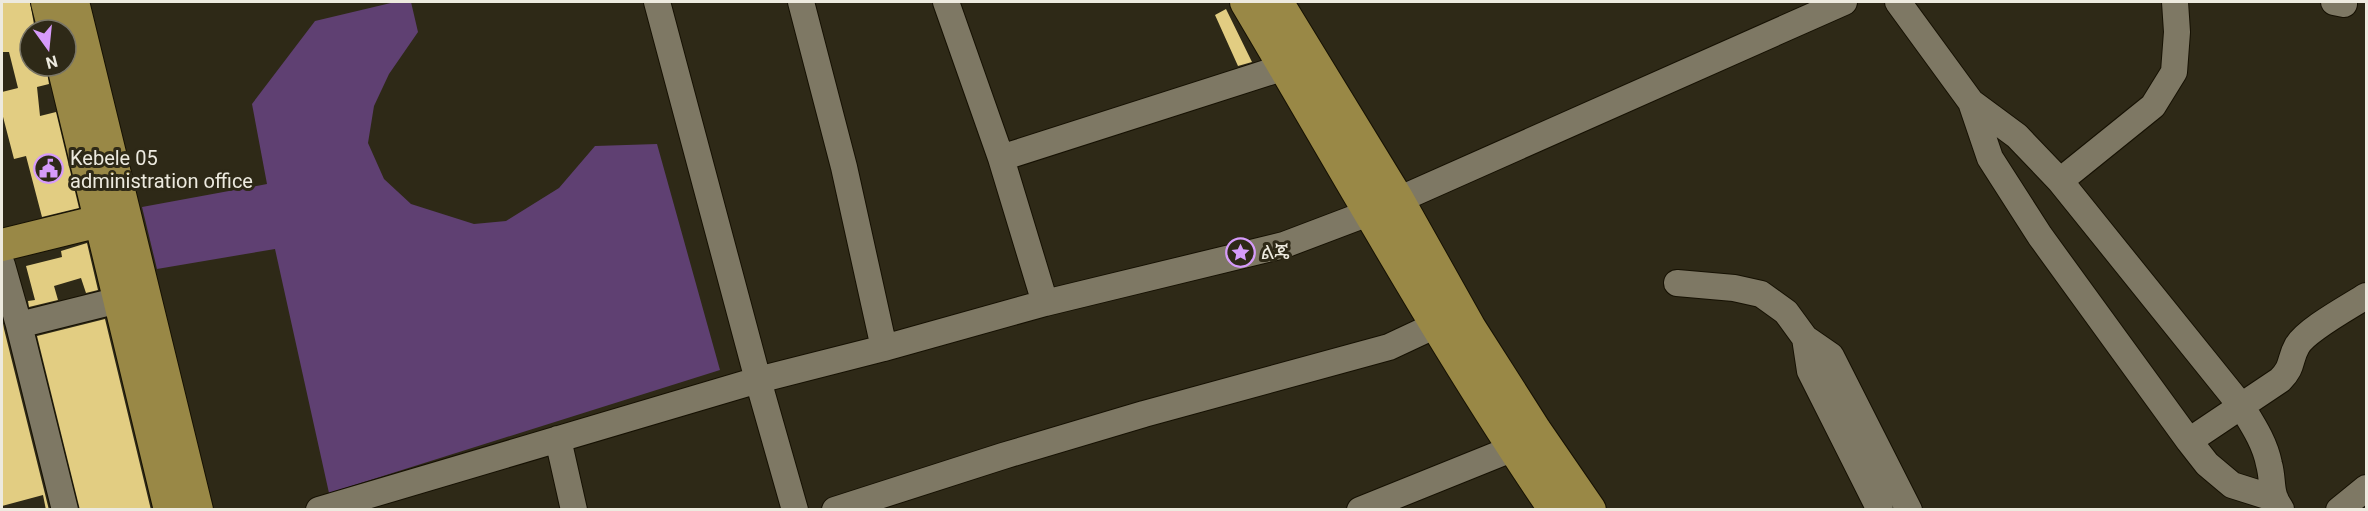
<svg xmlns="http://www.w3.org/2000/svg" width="2368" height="511" viewBox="0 0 2368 511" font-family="Roboto,'Noto Sans Ethiopic',sans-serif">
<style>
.green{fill:#5f4072}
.building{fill:#e2cd82}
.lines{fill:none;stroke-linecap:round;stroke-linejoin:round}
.minor-casing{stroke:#161103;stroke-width:28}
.major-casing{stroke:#161103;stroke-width:34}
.minor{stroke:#7e7864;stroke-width:26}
.major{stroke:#998846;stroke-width:32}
.labels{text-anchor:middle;stroke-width:6;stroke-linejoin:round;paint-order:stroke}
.poi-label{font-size:20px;fill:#edeadf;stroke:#2e2917;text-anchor:start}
</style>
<rect width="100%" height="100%" fill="#2e2917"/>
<path class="green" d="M395,2H411L418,32L389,74L374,106L368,143L384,179L411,204L474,224L506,221L559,188L595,146L657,144L720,370L329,493L275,249L157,269L142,207L267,184L252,104L315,21Z"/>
<path class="building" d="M2,2H30L35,30H30V66H46L49,84L37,87L40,116L56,112L79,208L42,217L26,156L14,159L2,113V92L18,88L9,52H2Z
M1226,9L1252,62L1238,66L1215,15Z
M87,243L98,290L86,293L81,278L54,286L58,300L29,307L28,301L35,300L26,266L62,257L61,251Z
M2,318L4,329L49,510H46L43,495L2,506Z
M105,319L151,510H80L37,336Z"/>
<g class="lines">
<defs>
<path id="minor" d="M657,2L758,380L795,510
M801,2L844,167L884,348
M946,2L1001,158L1045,303
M1898,2L1971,102L1990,158L2040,236L2189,441L2207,464L2232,485L2273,498
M2334,2L2344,4
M1971,102L2017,136L2060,181L2242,407C2253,425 2265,443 2269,464C2274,482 2269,493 2281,509
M1001,158L1285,67
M2060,181L2153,106L2174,72L2177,32L2175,2
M2,265L19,325L65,510
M1677,283L1734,288L1761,294L1786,312L1805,338L1831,356L1909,510
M19,325L119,300
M1805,338L1810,371L1880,510
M558,439L574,510
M2189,441L2280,380C2294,366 2289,360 2297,346C2306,330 2349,307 2366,296
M319,510L758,380L884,348L1045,303L1284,245L1371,212L1844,2
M835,510L1003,456L1144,414L1389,347L1436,325
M1360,510L1514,448
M2339,510L2366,488"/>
<path id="major" d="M47,2L54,30
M73,2L197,510
M1246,2C1347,172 1443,346 1555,510
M1277,2L1397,198L1470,328L1535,430L1590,510
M63,66L170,510
M2,245L120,216"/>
</defs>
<use href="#minor" class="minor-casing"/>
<use href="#major" class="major-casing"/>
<use href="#minor" class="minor"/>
<use href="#major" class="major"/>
</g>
<defs>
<symbol id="civic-ring" viewBox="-11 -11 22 22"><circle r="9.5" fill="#2e2917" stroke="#d69bfa" stroke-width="1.5"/><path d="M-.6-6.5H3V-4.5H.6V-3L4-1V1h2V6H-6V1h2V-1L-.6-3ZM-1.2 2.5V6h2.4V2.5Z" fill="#d69bfa"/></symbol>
<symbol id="sight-ring" viewBox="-11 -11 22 22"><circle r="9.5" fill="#2e2917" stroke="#d69bfa" stroke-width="1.5"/><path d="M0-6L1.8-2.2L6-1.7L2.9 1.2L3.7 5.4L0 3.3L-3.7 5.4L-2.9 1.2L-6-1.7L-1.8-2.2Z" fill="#d69bfa"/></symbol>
</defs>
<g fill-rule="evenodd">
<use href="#civic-ring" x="32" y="152" width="33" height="33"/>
<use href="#sight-ring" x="1224" y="236" width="33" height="33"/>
</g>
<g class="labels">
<g class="poi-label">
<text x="70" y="165">Kebele 05<tspan x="70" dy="23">administration office</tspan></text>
<text x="1261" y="259">ልጄ</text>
</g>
</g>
<rect width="2368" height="511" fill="none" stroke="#edeadf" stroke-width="6"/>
<g transform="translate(48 48) rotate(165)"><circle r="28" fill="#2e2917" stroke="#7a7667" stroke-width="1.5"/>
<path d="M0-4.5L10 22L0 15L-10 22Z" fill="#d69bfa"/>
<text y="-9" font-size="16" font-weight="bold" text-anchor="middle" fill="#edeadf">N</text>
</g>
</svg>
